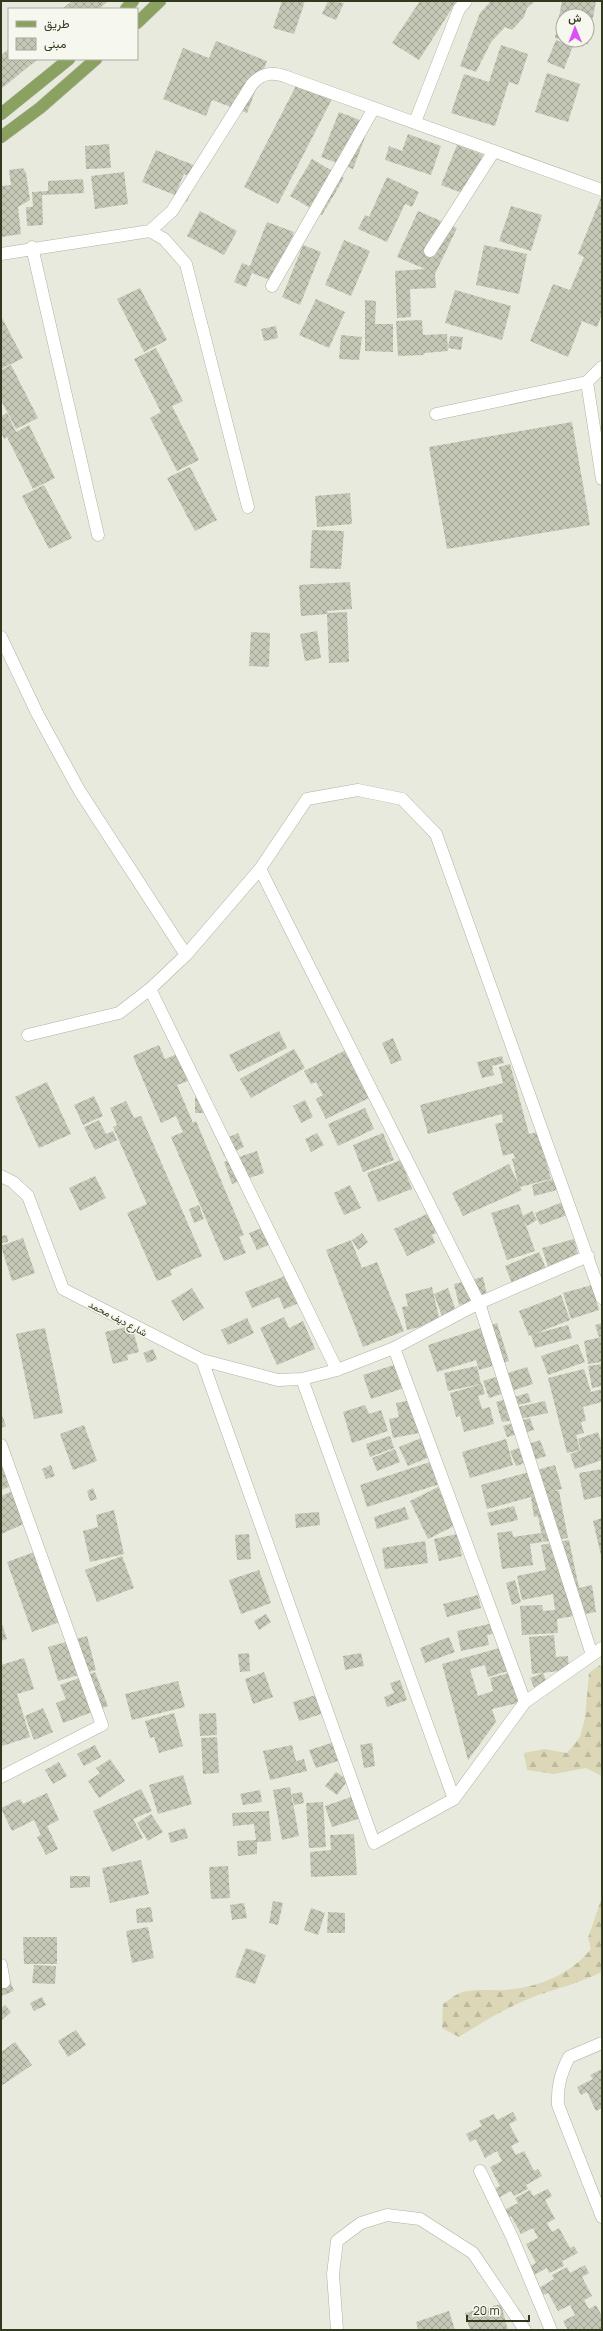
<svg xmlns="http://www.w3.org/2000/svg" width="603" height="2331" viewBox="0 0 603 2331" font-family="Manrope,Vazirmatn,sans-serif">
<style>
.forest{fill:url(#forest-firs)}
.building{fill:url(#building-cross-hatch)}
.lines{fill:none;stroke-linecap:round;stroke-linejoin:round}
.minor-casing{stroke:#adb2a1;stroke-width:13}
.primary-casing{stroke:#c5c8c0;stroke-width:13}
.minor{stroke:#fff;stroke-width:12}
.primary{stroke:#8ba161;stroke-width:12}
.labels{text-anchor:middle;stroke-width:3;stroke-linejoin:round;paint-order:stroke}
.street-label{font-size:10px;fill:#313a1f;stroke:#f6f7ee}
</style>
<defs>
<pattern id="forest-firs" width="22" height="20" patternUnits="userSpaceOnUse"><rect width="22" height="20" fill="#dcd7b6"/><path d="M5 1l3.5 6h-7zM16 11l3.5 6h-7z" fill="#bdb99c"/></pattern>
<pattern id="building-cross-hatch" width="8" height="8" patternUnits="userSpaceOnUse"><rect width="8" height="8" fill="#c5c8b6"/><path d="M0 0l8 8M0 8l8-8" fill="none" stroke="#a1a393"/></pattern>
</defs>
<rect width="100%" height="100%" fill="#e8eade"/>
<path class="forest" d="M600,1665L602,1670V1776L586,1768L554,1774L527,1770L524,1753L544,1749L567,1753L580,1737L585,1718L589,1673Z
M602,1897V1972C581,1982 560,1988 538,1995C511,2005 484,2021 459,2037L442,2028L443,2004C448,2001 453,1996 458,1994C471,1988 490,1991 504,1990C537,1988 570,1975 591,1949L588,1938Z"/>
<path class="building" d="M72,1H108L99,9H62Z
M282,1H305L294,34L273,28Z
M328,1L344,3L336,20L322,14Z
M420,1L456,2L419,60L392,43Z
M491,1H535L527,8L524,17L512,30L505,27L491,42L476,72L460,66L480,13Z
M562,1H596L588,44L570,41L587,40V16H563V39L555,38Z
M556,40L573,46L564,69L547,62Z
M216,41L267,61L247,113L212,100L206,116L163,99L183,48L209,58Z
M501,45L528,54L518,85L509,82L495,126L451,113L464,74L489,82Z
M9,49V59H38L1,89V55Z
M547,73L580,84L568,122L535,112Z
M298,82L332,99L278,204L244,187Z
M339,112L370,124L353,169L321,157Z
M408,134L441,146L431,175L385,160L389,146L402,151Z
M109,144L111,168L86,169L85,146Z
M457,145L483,155L467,195L441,185Z
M156,150L201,168L187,202L183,200L192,178L184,174L175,195L142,182Z
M312,159L344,178L322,215L290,196Z
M23,168L26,173L30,200L18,207L21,234L1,237V186L11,185L9,170Z
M124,172L128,204L95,209L91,176Z
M387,177L419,192L412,207L405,204L387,242L358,229L365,215L369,217Z
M83,179L84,193L42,195L43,225L27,226L26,207H33L32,192L48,191V181Z
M602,195V314L597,327L582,321L568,357L530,341L553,284L570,290L584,257L578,254Z
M511,206L542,215L531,251L499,241Z
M200,211L237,231L224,255L187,236Z
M418,211L457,228L435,274L436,288L410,289L411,317L397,318L395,271L425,269L397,257Z
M267,222L294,232L275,282L252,273L246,287L234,282L242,263L250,266Z
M344,240L370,251L351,296L325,285Z
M303,245L321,252L300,305L282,297Z
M484,245L527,254L519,294L476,285Z
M140,288L167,340L144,352L117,299Z
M455,290L511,306L502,340L445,323Z
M316,299L345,312L329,348L299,335Z
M365,300L376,301L375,324H393V352L365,351Z
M1,316L23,358L1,369Z
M422,320L423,335L447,334L448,351L424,353L423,348L424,355L398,356L396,321Z
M276,326L278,338L264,341L261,329Z
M341,335L362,337L359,360L339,359Z
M450,336L463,337L461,350L448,348Z
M156,348L183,401L172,406L199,460L177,471L150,418L161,412L134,359Z
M11,365L38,418L16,429L1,400V370Z
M7,413L16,432L29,425L55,478L33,489L7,437L4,439L1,432V416Z
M572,422L590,525L447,549L429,447Z
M190,467L217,520L195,531L167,478Z
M44,485L72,538L49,549L22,496Z
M350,493L352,524L317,527L315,496Z
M312,530L344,531L341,569L310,568Z
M350,582L352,609L327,611L328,613L347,612L349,662L329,663L327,614L301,616L299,585Z
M317,631L321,658L305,661L300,634Z
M251,632L270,633L269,667L249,666Z
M279,1031L287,1048L238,1072L229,1055Z
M393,1038L402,1060L391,1064L382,1043Z
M159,1045L165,1059L185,1051L196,1078L177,1085L193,1123L196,1121L244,1235L239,1237L246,1253L224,1261L171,1137L183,1132L176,1116L161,1123L133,1056Z
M350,1048L373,1096L326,1119L316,1099L323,1095L316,1082L311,1084L304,1071Z
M294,1049L305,1068L251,1098L240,1079Z
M502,1056L504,1063L492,1066L494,1075L482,1078L477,1062Z
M510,1064L529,1134L538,1132L551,1179L520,1187L522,1190L463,1216L452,1193L509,1164L518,1183L512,1159L515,1158L513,1153L503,1156L495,1124L503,1122L502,1114L428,1134L420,1105L503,1083L499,1067Z
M47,1082L71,1134L39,1148L15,1097Z
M94,1096L103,1116L83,1125L74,1105Z
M195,1097H211L210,1113H195Z
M305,1100L313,1117L301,1123L293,1106Z
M126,1101L134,1118L141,1116L202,1256L170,1270L172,1275L157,1281L127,1213L147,1204L113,1127L117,1125L110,1108Z
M365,1108L374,1129L338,1146L328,1124Z
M99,1120L106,1134L113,1131L117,1140L95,1150L84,1127Z
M238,1133L244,1147L224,1156L218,1142Z
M317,1133L324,1145L311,1152L305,1139Z
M383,1133L394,1160L363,1172L353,1145Z
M257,1151L264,1173L232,1184L224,1162Z
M401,1160L412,1189L378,1202L367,1173Z
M95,1176L106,1198L80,1211L69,1188Z
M554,1179L557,1190L534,1196L532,1185Z
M350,1185L361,1208L344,1215L334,1193Z
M565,1201L570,1214L540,1225L535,1213Z
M519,1204L523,1216L532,1211L537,1220L527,1226L524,1220L535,1251L507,1260L491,1213Z
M199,1205L204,1219L194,1223L189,1209Z
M436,1210L445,1228L432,1235L435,1243L407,1256L394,1229Z
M272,1224L280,1240L257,1250L249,1233Z
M362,1233L368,1242L358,1250L352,1240Z
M7,1235L8,1242L1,1243V1236Z
M23,1238L35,1273L12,1281L1,1246Z
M574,1239L579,1258L548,1267L542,1248Z
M351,1240L362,1268L377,1262L404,1331L363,1347L326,1250Z
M539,1252L548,1273L514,1288L505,1266Z
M295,1272L307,1300L284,1309L279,1297L252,1308L245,1292Z
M483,1277L488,1299L459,1305L454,1284Z
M592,1285L599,1310L571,1319L563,1293Z
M432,1287L440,1322L407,1330L402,1307L408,1306L405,1294Z
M192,1288L204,1308L183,1321L171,1301Z
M448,1288L456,1311L442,1316L434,1294Z
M561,1295L570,1320L534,1334L568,1325L572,1338L535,1348L531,1335L529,1336L519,1311Z
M284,1317L289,1328L303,1321L315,1349L277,1365L260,1328Z
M247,1318L254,1333L228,1345L221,1330Z
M497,1323L509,1361L479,1370L476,1360L437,1372L428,1345Z
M602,1323V1336L599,1337L595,1325Z
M132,1326L139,1352L127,1355L128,1360L113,1364L105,1332Z
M45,1328L63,1413L34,1419L16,1334Z
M602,1337V1362L588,1364L584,1341Z
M578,1344L585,1362L548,1375L541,1356Z
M153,1349L157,1359L147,1363L143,1353Z
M397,1364L404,1388L371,1399L363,1375Z
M602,1364V1386L592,1388L588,1366Z
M477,1366L481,1384L448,1391L444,1373Z
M527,1367L533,1384L489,1398L483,1381Z
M584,1369L591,1392L602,1389V1402L583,1407L586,1421L581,1422L584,1433L576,1435L580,1450L567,1453L548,1378Z
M482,1384L485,1394L478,1396L482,1409L490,1407L494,1424L464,1432L460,1416L456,1417L450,1393Z
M528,1393L531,1402L509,1407L512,1420L502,1422L496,1402Z
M412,1400L419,1433L393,1438L389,1419L399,1417L396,1403Z
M545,1401L548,1413L515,1420L513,1408Z
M365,1405L369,1414L381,1410L388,1431L352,1443L343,1412Z
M1,1412L6,1426L1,1428Z
M530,1418L534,1430L507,1437L503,1426Z
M84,1425L97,1461L73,1470L60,1434Z
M598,1432L602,1445V1460L575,1469L570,1454L581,1450L578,1439Z
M390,1436L394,1448L370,1457L366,1444Z
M424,1437L432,1456L408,1466L399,1447Z
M506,1439L513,1465L470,1478L462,1452Z
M540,1440L546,1456L516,1466L510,1451Z
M395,1449L400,1462L377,1471L372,1458Z
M1,1458L16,1484L1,1490Z
M433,1461L440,1484L367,1507L360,1485Z
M51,1465L55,1476L46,1479L42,1469Z
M555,1465L562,1489L554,1491H559L568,1538L543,1542L538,1516L534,1517L531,1497L487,1509L481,1485Z
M602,1469V1496L584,1500L579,1473Z
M438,1487L456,1525L428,1539L410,1501Z
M19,1488L33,1520L1,1534V1496Z
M93,1488L97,1499L90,1501L87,1491Z
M514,1506L518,1520L491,1526L487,1513Z
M405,1507L409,1519L377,1529L374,1517Z
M114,1510L124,1554L90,1562L83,1531L98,1527L96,1515Z
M319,1512L320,1525L296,1528L295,1514Z
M602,1518V1555H601L593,1521Z
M512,1531L513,1537L541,1533L542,1542L530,1544L533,1565L502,1569L497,1533Z
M249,1534L251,1559L237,1560L235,1535Z
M457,1534L462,1556L439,1561L434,1539Z
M569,1540L579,1588L592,1585L596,1612L557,1619L558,1633L522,1635L520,1606L542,1605L543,1611L555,1610L553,1594L522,1600L517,1576L546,1570L541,1545Z
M425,1541L428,1563L385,1569L382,1548Z
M40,1550L65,1620L32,1632L7,1562Z
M122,1556L134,1588L97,1602L85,1570Z
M259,1570L271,1603L241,1614L229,1580Z
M515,1580L521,1602L512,1605L506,1583Z
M478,1595L481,1608L447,1617L443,1604Z
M266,1614L271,1622L259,1630L254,1621Z
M1,1621L7,1639L1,1641Z
M494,1623L496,1633L487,1635L489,1645L461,1651L457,1631Z
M554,1635L556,1657L568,1656L569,1670L532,1674L529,1637Z
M87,1636L96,1670L58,1681L48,1647Z
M449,1637L455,1652L425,1663L420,1648Z
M503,1647L512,1670L488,1677L485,1665L470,1669L478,1696L493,1691L490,1678L513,1672L522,1702L492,1709L496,1722L468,1760L442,1664Z
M249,1653L250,1671L240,1672L238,1654Z
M361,1653L364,1666L345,1670L343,1656Z
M24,1658L34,1689L17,1694L30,1737L2,1746L1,1665Z
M95,1672L108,1706L63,1723L56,1703L66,1699L60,1685Z
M264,1672L273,1697L253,1704L245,1679Z
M543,1673L548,1686L536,1692L530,1678Z
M400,1680L407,1700L387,1707L384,1697L394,1693L390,1683Z
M178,1681L185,1707L132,1720L125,1694Z
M326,1692L331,1711L299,1721L293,1702Z
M43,1708L53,1732L34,1740L25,1716Z
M174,1713L183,1746L159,1753L154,1737L150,1738L145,1721Z
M216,1713L217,1735L200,1736L199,1714Z
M217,1737L219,1773L203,1774L201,1738Z
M341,1740L347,1758L316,1768L309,1750Z
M372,1743L375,1766L364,1768L360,1745Z
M95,1745L101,1757L84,1766L77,1754Z
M292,1745L296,1761L304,1759L307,1771L270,1780L263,1751Z
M110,1759L125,1781L99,1798L88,1781L100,1773L96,1768Z
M59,1762L67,1776L53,1784L45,1770Z
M336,1772L348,1780L337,1795L325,1786Z
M183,1775L192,1804L158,1814L149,1785Z
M290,1787L299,1836L282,1840L273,1790Z
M141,1789L152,1811L133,1819L143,1838L112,1852L93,1811Z
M260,1790L262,1802L243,1805L240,1794Z
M302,1792L304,1803L294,1805L292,1794Z
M47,1793L59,1820L47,1826L58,1849L46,1855L37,1837L41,1835L34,1820L12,1831L1,1808L20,1799L23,1804Z
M357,1795L364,1817L332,1827L325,1806Z
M323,1802L326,1847L309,1848L306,1803Z
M269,1811L271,1841L257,1842V1854L238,1856L237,1841L256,1840L254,1824L233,1826L232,1813Z
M151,1814L163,1832L148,1841L137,1823Z
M185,1828L188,1838L171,1843L168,1833Z
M354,1834L357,1875L311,1877L310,1852L331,1850L330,1835Z
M141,1860L149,1894L110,1903L102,1868Z
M228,1866L230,1898L211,1899L209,1867Z
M70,1876H90V1887L70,1888Z
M273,1901L283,1903L278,1925L269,1923Z
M244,1903L247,1918L232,1920L230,1905Z
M151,1907L153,1922L137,1923L136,1909Z
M311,1908L325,1913L318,1935L304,1930Z
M328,1912L345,1913V1933H327Z
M148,1927L154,1958L132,1963L126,1931Z
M23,1937H57V1964H24Z
M246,1948L266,1955L255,1984L235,1977Z
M34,1965L56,1966L55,1984L32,1983Z
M8,1976L14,1991L1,1996V1979Z
M42,1997L46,2005L34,2011L30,2003Z
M5,2005L11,2012L1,2021V2008Z
M76,2030L86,2045L68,2057L58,2041Z
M15,2042L32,2065L1,2086V2052Z
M602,2069V2108L596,2111L587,2092L581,2095L577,2087L593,2079L590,2075Z
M513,2112L517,2120L509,2124L519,2142L511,2146L516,2155L524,2151L534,2171L538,2169L542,2176L526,2185L528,2189L514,2196L511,2191L496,2199L492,2190L500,2186L490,2167L502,2161L497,2151L485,2158L476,2139L470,2142L466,2134L482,2126L479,2121L494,2114L497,2120Z
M548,2189L552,2196L545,2200L555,2219L547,2223L552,2232L559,2228L570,2248L574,2246L578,2253L562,2261L564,2266L549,2273L547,2268L532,2276L528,2267L536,2263L526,2244L538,2238L533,2228L521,2234L511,2216L506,2219L502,2211L518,2203L515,2198L530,2190L533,2196Z
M585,2265L589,2273L582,2277L592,2296L584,2300L589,2309L596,2305L602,2316V2330H568L563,2321L575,2315L570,2305L558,2311L548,2293L543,2295L539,2288L554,2279L552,2275L567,2267L570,2273Z
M501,2304L508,2330H470L465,2313Z
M449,2311L455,2330H418L416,2322Z"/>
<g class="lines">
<defs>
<path id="minor" d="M415,122L459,9L466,1
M150,231L164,239L186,264L248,507
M32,247L98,535
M430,251L494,151
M1,254L150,231L172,211L252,84C263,72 273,72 287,77L602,190
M272,286L374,108
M587,382L602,367
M436,414L587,382L602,479
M1,637L37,713L79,790L186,955
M260,869L479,1303L592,1655
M150,989L337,1370
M28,1035L119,1013L150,989L186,955L260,869L307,799L358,790L402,799L436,834L602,1298
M1,1176L13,1182L28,1196L63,1289L202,1360L278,1380L302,1379L337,1370L394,1348L479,1303L588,1256
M394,1348L525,1702
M202,1360L374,1843L454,1799L525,1702L602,1648
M302,1379L454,1799
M1,1445L102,1725L1,1777
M1,1965L4,1982
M602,2043L569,2057C561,2073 557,2086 558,2105L602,2217
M480,2171L512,2237L551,2330
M337,2330L333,2274L337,2241L361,2223L387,2215L420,2219L473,2253L525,2330"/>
<path id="primary" d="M126,9L133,1
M137,23L160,1
M1,114L69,59
M1,137L40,108L96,59"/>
</defs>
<use href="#minor" class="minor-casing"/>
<use href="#primary" class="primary-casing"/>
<use href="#minor" class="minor"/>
<use href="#primary" class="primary"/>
</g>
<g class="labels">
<g class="street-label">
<text transform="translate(118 1318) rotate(28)" y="4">شارع ديف محمد</text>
</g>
</g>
<rect width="603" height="2331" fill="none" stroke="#313a1f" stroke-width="4"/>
<rect x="8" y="8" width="130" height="52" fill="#f6f7ee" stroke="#a7ab9b"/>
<rect x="16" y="21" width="20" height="6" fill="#8ba161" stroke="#a7ab9b"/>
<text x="44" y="28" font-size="12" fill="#313a1f">طريق</text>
<rect x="16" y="38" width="20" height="12" fill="url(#building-cross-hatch)" stroke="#a7ab9b"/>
<text x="44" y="48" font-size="12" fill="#313a1f">مبنى</text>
<g transform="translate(575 28) rotate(359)"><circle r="19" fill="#f6f7ee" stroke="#a7ab9b"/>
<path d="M0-3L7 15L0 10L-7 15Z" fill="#da51f4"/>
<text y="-6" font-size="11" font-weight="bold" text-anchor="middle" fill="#313a1f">ش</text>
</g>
<path d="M467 2315v6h62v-6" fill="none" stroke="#313a1f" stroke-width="2"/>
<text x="473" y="2315" font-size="12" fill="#313a1f" stroke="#f6f7ee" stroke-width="3" paint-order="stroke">20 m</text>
</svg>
